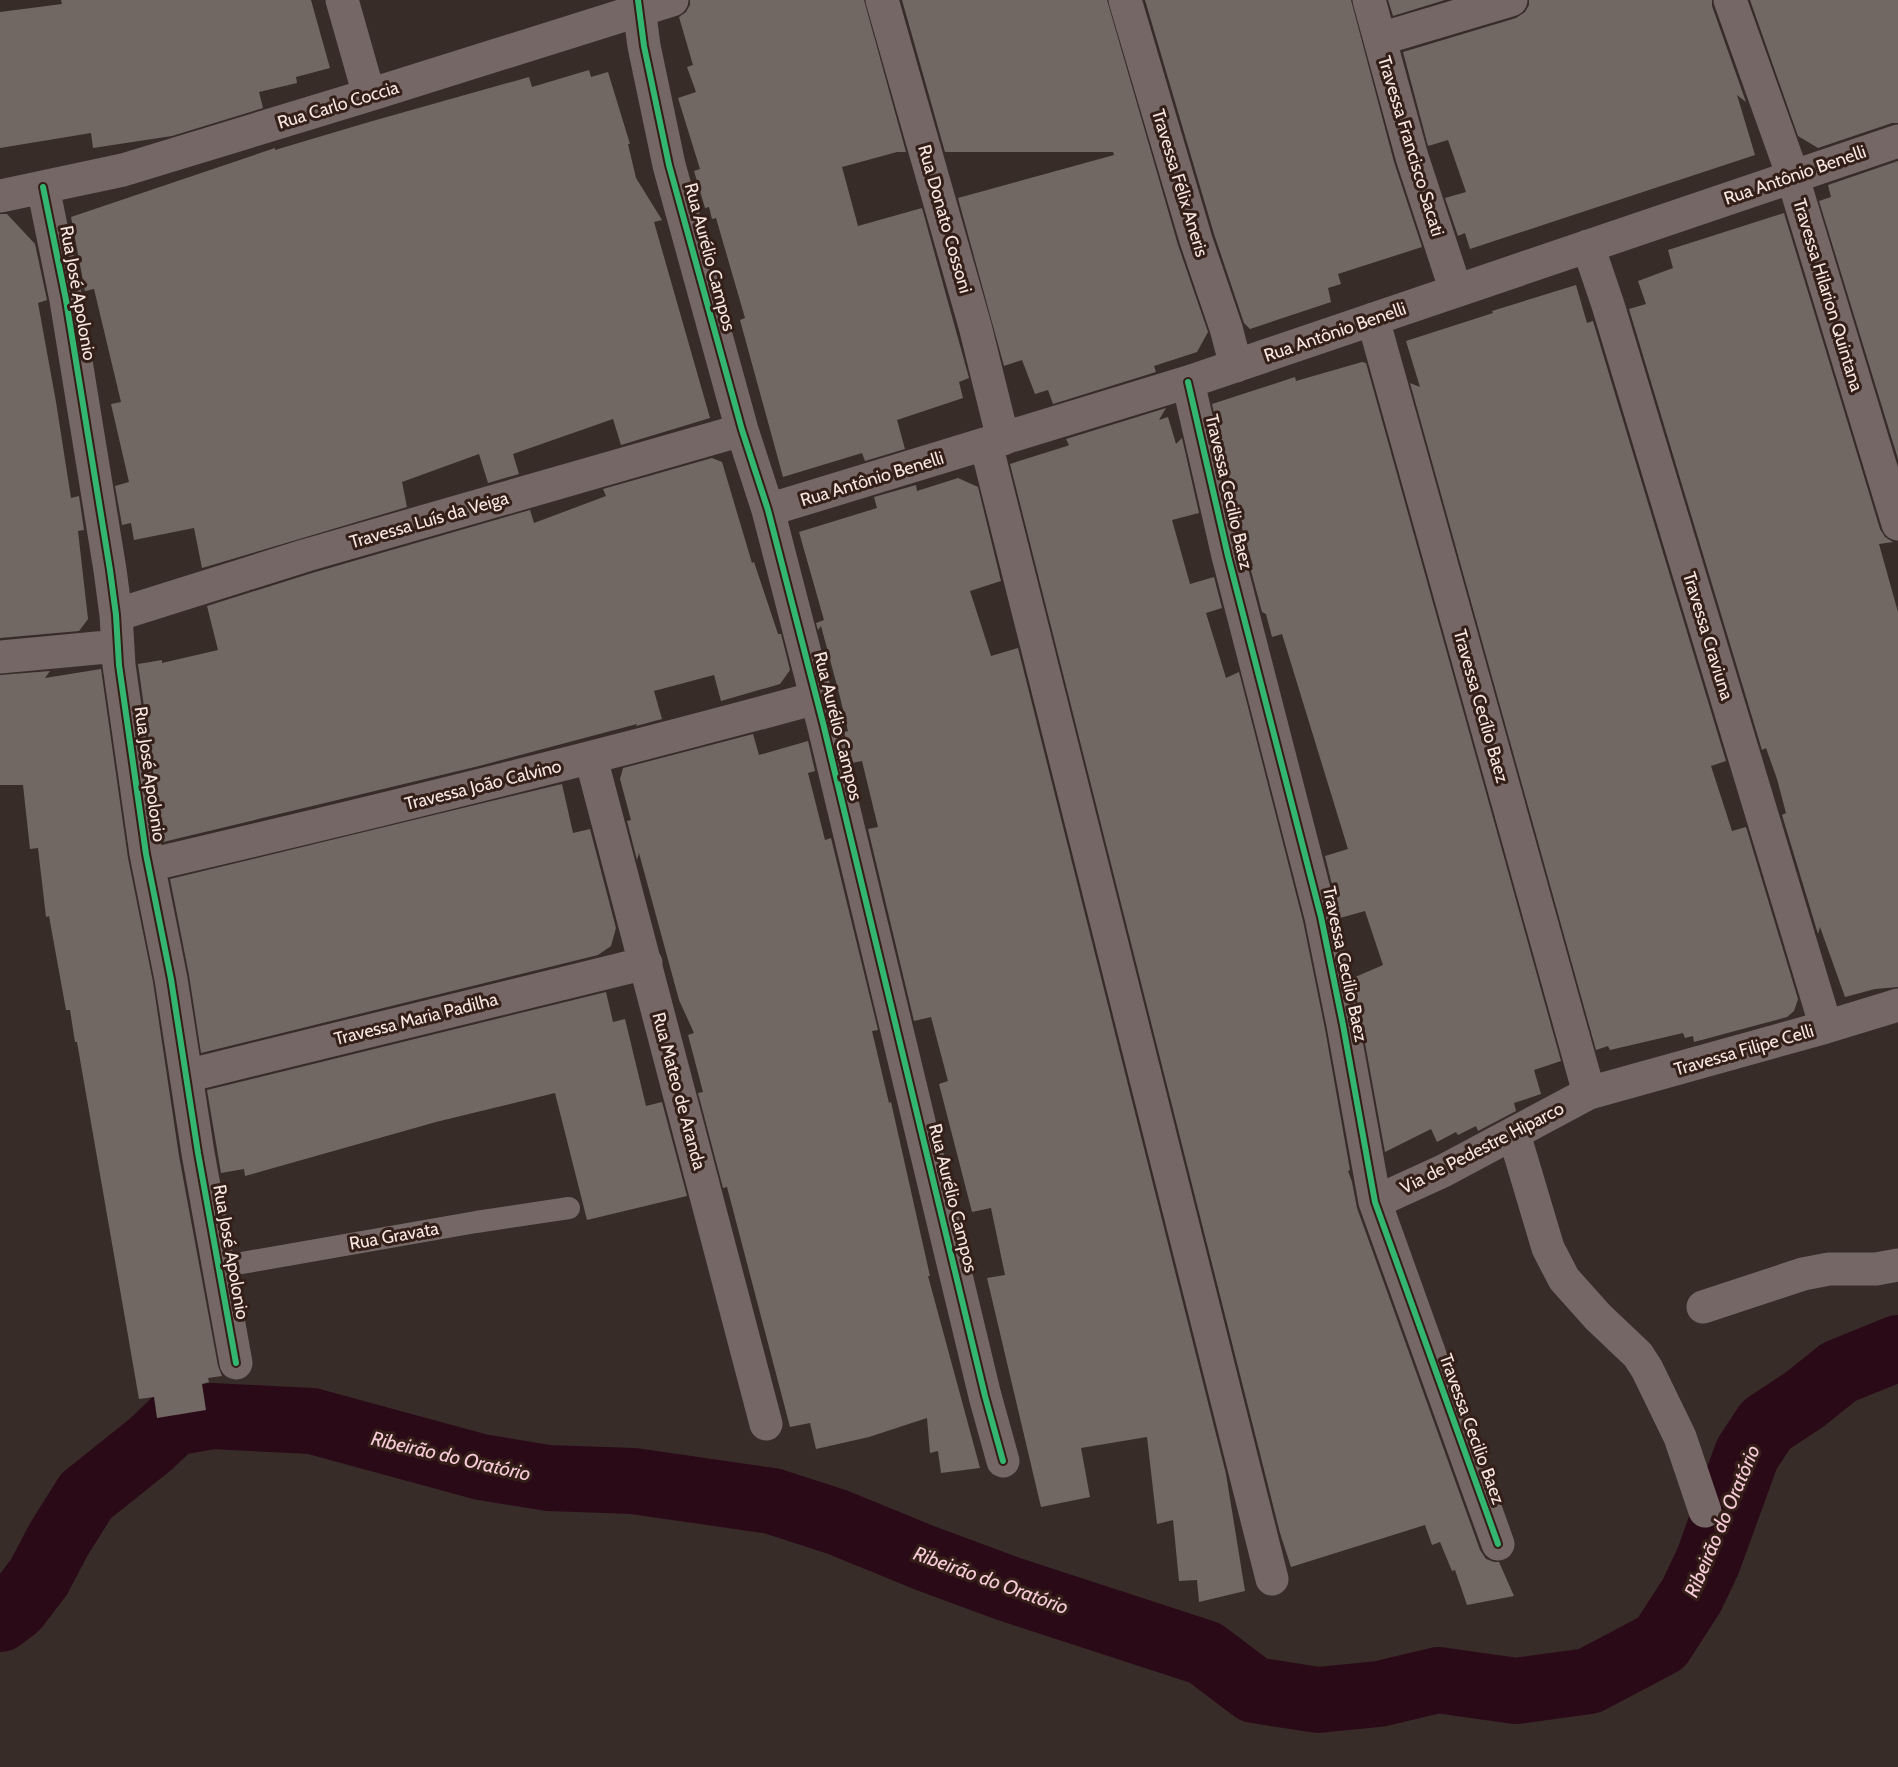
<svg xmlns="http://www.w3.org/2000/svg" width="1898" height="1767" viewBox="0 0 1898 1767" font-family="Cabin,sans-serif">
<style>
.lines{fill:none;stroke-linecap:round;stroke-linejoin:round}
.river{stroke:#2b0a18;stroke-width:66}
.building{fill:#726863}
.service{stroke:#746765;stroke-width:22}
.minor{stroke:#746765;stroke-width:33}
.cycleway-casing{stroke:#341f18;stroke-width:10}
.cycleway{stroke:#33b770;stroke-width:6}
.labels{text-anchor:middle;stroke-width:6;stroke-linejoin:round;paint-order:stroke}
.street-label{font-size:18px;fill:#f5e6e1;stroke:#341f18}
.water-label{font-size:20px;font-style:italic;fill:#f7cad8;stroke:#341f18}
</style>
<rect width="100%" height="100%" fill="#382c28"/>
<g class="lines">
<path class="river" d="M0,1619L16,1607L39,1577L59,1539L86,1496L151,1444L173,1423L212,1416L312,1421L481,1467L548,1478L633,1481L772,1501L837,1522L925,1558L1009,1589L1205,1653L1254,1690L1318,1700L1379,1694L1438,1680L1516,1691L1589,1681L1661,1643L1692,1595L1708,1561L1747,1454L1766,1425L1804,1400L1839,1372L1898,1348"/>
</g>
<path class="building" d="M61,0H311L330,68L296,77L297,83L259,92L263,108L172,136L93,148L91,133L0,148V12L62,4Z
M690,0H864L906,152H897L842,167L858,226L922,208L969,378L959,382L963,398L897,420L905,449L865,461L862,453L783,477L740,320L745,318L716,218L712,219L709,207L705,208L694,171L700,169L678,98L696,92L687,67L693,65L679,17L686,12L690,5Z
M902,0H1107L1178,245L1208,332L1197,352L1154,366L1156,372L1053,404L1048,390L1035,394L1022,360L1004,366L958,198L1114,155L1113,152H945Z
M1145,0H1351L1394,162L1422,247L1338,274L1341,284L1328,288L1331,302L1250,329L1244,323L1214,234Z
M1388,0H1445L1393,16Z
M1529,0H1712V6L1746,102L1737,95L1755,155L1470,249L1465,233L1458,236L1445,198L1466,192L1448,140L1428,146L1403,52L1516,18L1525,12L1529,5Z
M1750,0H1898V123H1892L1818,148L1798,136Z
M589,70L591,77L608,72L630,144H628L636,178L662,220L654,222L710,418L621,445L613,419L513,454L519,474L488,483L479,454L402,482L407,507L202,568L194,528L134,540L131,523L122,525L115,486L129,482L111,404L121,402L94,289L85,291L71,217L275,148V150L369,122L529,77L532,87Z
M1898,161V459L1819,201L1831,197L1828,185Z
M1784,213L1880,529L1885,537L1893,542L1879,544L1898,612V987L1875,989L1845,997L1820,927L1818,934L1782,815L1786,813L1777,779L1766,748L1762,750L1629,309L1646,304L1638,281L1673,268L1668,250Z
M0,214H7L35,244L47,300L38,303L56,402L71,498L79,496L84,530L78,531L88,619L79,631L0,638Z
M1576,285L1587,323L1593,321L1726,761L1711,766L1732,831L1746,827L1798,999L1794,1011L1787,1017L1694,1042L1693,1036L1685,1038L1683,1033L1610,1050L1608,1046L1596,1050L1410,383L1420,387L1406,341L1493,313L1492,311Z
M1362,362L1366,363L1561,1061L1534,1070L1541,1094L1514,1103L1516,1111L1478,1131L1476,1126L1458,1135L1456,1132L1437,1142L1431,1129L1385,1152L1353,978L1383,965L1365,911L1340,918L1325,856L1348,849L1282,634L1272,637L1266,614L1262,612L1250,567L1253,566L1235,503L1212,404L1295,377L1296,381Z
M1166,408L1159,420L1168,417L1176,444L1182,438L1199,513L1172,520L1190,584L1214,577L1222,608L1206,613L1226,678L1239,672L1303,921L1325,1029L1350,1170L1348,1171L1352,1182L1357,1208L1480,1550L1486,1559L1494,1562H1499L1514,1596L1467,1605L1455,1570L1452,1571L1440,1542L1432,1545L1425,1525L1291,1567L1280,1533L1010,464L1067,446L1069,445L1066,439Z
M712,458L722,462L752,563L754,562L778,634H781L790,670L780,684L721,701L714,675L654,691L662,719L636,726L637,724L479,766L163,842L138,664L162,660V663L218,650L207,606L312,573L530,510L534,523L606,496L603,489Z
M958,478L978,487L1001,581L970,591L991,656L1018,648L1226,1474L1245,1591L1199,1602L1197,1580L1179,1581L1173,1520L1157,1524L1147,1437L1081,1448L1090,1497L1041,1507L987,1278L1005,1275L991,1208L972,1212L939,1084L948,1081L931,1017L914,1021L868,829L878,827L862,761L852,763L844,732L848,731L840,697L821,626L818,630L816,623L824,620L799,532L877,508L874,497L916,485L917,491Z
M101,669L128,858L153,982L179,1156L218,1366L222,1376L208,1378L209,1382L202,1384L206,1410L157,1418L154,1397L139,1399L77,1042H75L70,1010H66L49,916L46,917L38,848L30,849L23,785H0V675L50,671L45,678Z
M753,734L759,755L808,741L815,771L808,773L825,840L831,838L878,1030L872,1031L889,1103L891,1102L930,1276H928L980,1468L941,1473L938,1451L930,1453L927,1418L869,1437L816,1449L810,1423L790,1427L727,1187L723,1188L698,1093L703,1092L688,1035L694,1033L679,1000L639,853L637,860L627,821L631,820L620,779L623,768Z
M562,784L573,833L590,829L616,928L611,946L598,955L201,1053L189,975L170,879Z
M606,992L613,1022L625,1019L646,1106L662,1102L687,1196L587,1220L555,1093L436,1122L245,1176L244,1169L221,1173L207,1090Z"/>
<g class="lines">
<path class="service" d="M219,1267L476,1222L569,1208"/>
<path class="minor" d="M342,0L369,95
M638,0L644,46L669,165L742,430L768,510L823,723L985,1396L1003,1461
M882,0L975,326L1003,439
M1125,0L1196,240L1226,328L1236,366
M1369,0L1412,157L1456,291
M1730,0L1789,165L1898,524
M1380,39L1511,0
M43,187L66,300L110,570L116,615L119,665L146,854L171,979L198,1153L236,1363
M0,196L123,170L369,95L672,0
M1588,246L1608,305L1826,1027
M1373,319L1589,1093
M1188,382L1228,556L1321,917L1343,1025L1375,1202L1498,1544
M986,444L1272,1579
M768,510L1188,382L1898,141
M116,615L307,555L742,430
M0,657L118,646
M591,758L766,1424
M149,865C372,813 595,758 816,698
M186,1076L646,963
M1514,1134L1548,1248L1564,1279L1598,1317L1638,1355L1647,1369L1680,1437L1705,1511
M1375,1202L1443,1171L1589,1093L1826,1027L1898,1005
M1703,1307L1803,1274L1829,1269H1876L1898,1265"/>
<defs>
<path id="cycleway" d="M638,0L644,46L669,165L742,430L768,510L823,723L985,1396L1003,1461
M43,187L66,300L110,570L116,615L119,665L146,854L171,979L198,1153L236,1363
M1188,382L1228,556L1321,917L1343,1025L1375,1202L1498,1544"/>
</defs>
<use href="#cycleway" class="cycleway-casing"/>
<use href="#cycleway" class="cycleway"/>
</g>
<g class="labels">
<g class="street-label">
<text transform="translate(338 105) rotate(-17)" y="6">Rua Carlo Coccia</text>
<text transform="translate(1411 146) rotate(73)" y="6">Travessa Francisco Sacati</text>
<text transform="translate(1795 175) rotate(-19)" y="6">Rua Antônio Benelli</text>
<text transform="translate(1180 183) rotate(73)" y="6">Travessa Félix Aneris</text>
<text transform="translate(945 219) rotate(74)" y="6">Rua Donato Cossoni</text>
<text transform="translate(710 257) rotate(75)" y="6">Rua Aurélio Campos</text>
<text transform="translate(78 293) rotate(80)" y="6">Rua José Apolonio</text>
<text transform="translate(1828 295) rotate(73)" y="6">Travessa Hilarion Quintana</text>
<text transform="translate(1335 332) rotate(-19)" y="6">Rua Antônio Benelli</text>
<text transform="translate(872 479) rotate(-17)" y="6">Rua Antônio Benelli</text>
<text transform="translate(1229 492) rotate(77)" y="6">Travessa Cecilio Baez</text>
<text transform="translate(429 520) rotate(-16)" y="6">Travessa Luís da Veiga</text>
<text transform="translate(1708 636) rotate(73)" y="6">Travessa Craviuna</text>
<text transform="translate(1481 706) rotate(74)" y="6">Travessa Cecílio Baez</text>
<text transform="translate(838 726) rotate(76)" y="6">Rua Aurélio Campos</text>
<text transform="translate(150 774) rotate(82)" y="6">Rua José Apolonio</text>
<text transform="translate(483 785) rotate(-14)" y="6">Travessa João Calvino</text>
<text transform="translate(1345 964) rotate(78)" y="6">Travessa Cecilio Baez</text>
<text transform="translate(416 1019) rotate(-14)" y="6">Travessa Maria Padilha</text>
<text transform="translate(1744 1050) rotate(-16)" y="6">Travessa Filipe Celli</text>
<text transform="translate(679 1091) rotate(75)" y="6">Rua Mateo de Aranda</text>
<text transform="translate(1482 1148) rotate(-27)" y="6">Via de Pedestre Hiparco</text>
<text transform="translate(953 1198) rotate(76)" y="6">Rua Aurélio Campos</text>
<text transform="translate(394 1236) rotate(-10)" y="6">Rua Gravata</text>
<text transform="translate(231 1252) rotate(80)" y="6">Rua José Apolonio</text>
<text transform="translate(1472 1429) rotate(70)" y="6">Travessa Cecilio Baez</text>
</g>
<g class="water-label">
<text transform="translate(451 1456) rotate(13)" y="7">Ribeirão do Oratório</text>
<text transform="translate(1722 1521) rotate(-67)" y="7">Ribeirão do Oratório</text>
<text transform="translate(991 1580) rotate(20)" y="7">Ribeirão do Oratório</text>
</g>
</g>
</svg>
